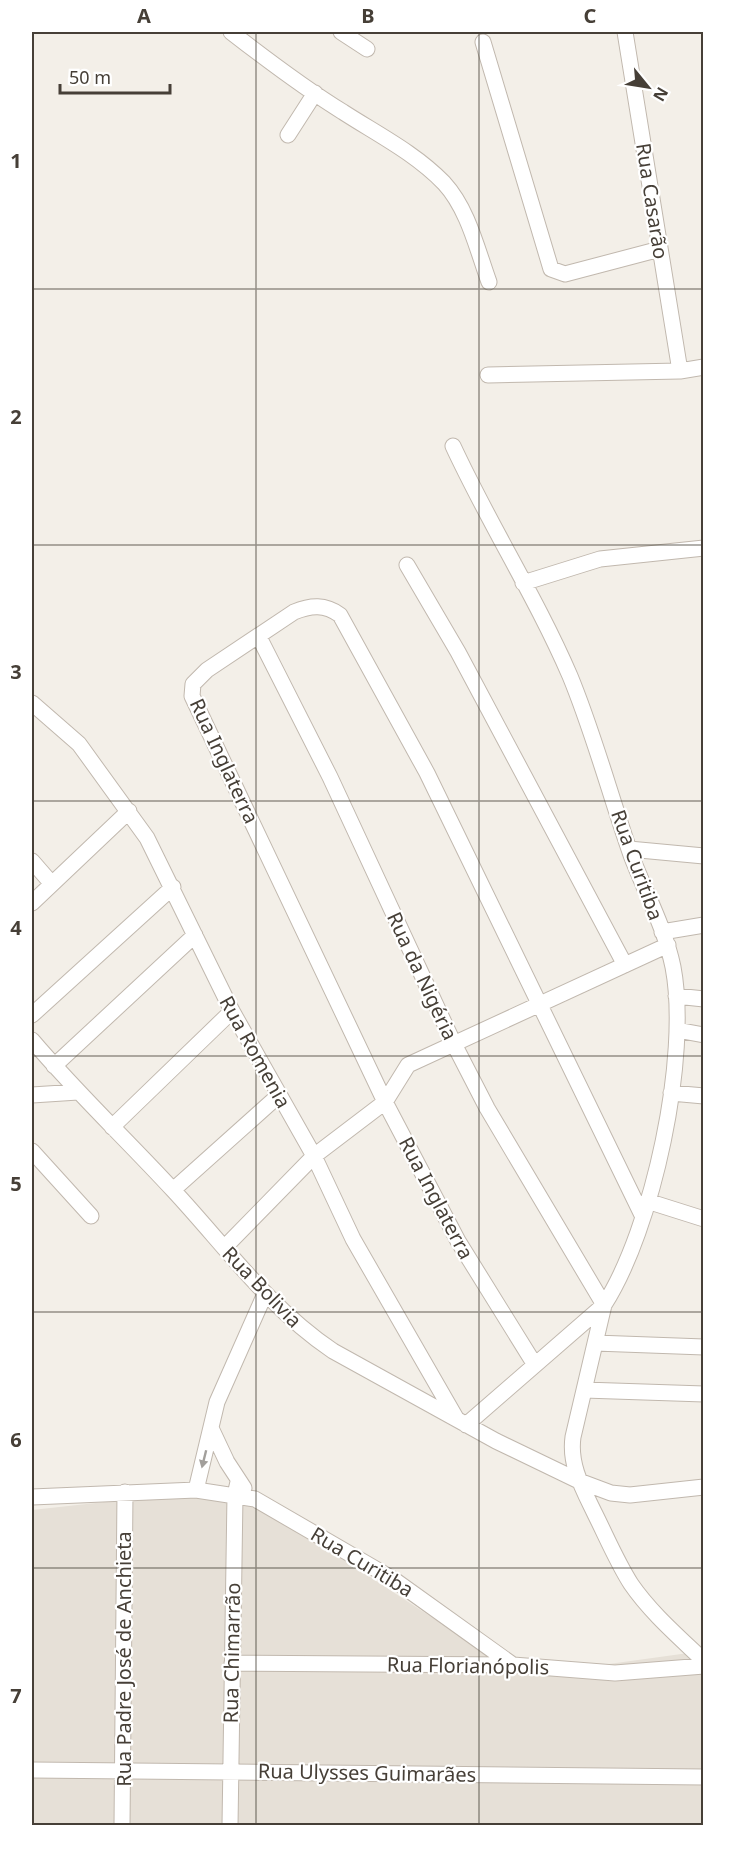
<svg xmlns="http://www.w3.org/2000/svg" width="735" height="1857" viewBox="0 0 735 1857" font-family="'Noto Sans',sans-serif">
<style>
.residential{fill:#e6e0d7}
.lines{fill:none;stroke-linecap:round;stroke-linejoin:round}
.street-casing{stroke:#c1b8ae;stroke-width:17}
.street{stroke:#fff;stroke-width:15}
.oneway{fill:#a29f9b}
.grid{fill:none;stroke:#463f37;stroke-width:1.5;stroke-opacity:0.55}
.labels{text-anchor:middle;stroke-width:4.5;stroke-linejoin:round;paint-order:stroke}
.street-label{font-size:20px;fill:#463f37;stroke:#fff}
.neatline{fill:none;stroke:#463f37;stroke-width:2}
.grid-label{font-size:20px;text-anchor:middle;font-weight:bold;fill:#463f37}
</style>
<rect width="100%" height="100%" fill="#f3efe8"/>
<path class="residential" d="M177,1494L258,1504L522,1676L703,1651V1825H32V1510Z"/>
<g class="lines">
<defs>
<path id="street" d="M231,32C267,60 304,88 343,112C377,134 415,153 444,183C468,209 477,249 489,282
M341,32L367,49
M625,32L680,371
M483,42L551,269L565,274L660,249
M288,135L315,93
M488,375L680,371L704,367
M453,446C489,524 536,597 570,676C594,734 610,795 631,855C645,892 665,928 673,967C690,1056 653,1229 604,1305L466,1425
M407,565L458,652L625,965
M523,583L600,559L704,548
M259,637L330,777L454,1044L487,1108L604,1305
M32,703L79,744L147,838L232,1011L314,1156L353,1239L456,1418
M629,849L704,856
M32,861L52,884
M32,903L129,811
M662,932L704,925
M676,996L704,999
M32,1015L173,887
M677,1030L704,1035
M32,1040C76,1092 126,1139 173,1190C226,1247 267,1306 333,1351L496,1441L579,1481L611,1493L630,1495L704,1487
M54,1066L195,935
M671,1093L704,1096
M32,1095L78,1092
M112,1127L232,1011
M32,1151L91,1216
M173,1190L278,1096
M647,1201L704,1219
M224,1248L314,1156L385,1102L408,1065L668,945
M604,1305L573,1437C569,1465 583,1489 595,1514C607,1538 617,1562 631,1584C651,1613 678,1636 704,1661
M595,1343L704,1347
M535,1365L458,1241L385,1102L192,696L193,684L207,670L294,612C311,605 325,604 340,615L427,773L643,1217
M584,1390L704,1394
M211,1428L227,1462L244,1488
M196,1490L217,1402L264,1296
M32,1497L196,1490L255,1499L393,1579L513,1665
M232,1663L513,1665L615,1673L704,1666
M32,1770L704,1777
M122,1826L125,1492
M230,1826L235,1495L238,1482"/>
</defs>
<use href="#street" class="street-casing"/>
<use href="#street" class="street"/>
</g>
<defs><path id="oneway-solid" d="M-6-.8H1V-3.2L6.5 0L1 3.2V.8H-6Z" transform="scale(1.5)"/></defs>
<use class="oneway" href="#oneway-solid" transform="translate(204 1459) rotate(104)"/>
<path class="grid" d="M256,32V1826M479,32V1826M32,289H704M32,545H704M32,801H704M32,1056H704M32,1312H704M32,1568H704"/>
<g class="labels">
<g class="street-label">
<text transform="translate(652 201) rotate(81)" y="7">Rua Casarão</text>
<text transform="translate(224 761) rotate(65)" y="7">Rua Inglaterra</text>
<text transform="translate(637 865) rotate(70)" y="7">Rua Curitiba</text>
<text transform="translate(422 976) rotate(65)" y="7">Rua da Nigéria</text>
<text transform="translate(255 1052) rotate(61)" y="7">Rua Romenia</text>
<text transform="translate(436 1198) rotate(62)" y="7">Rua Inglaterra</text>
<text transform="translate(262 1287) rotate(46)" y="7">Rua Bolivia</text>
<text transform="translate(362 1562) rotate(31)" y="7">Rua Curitiba</text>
<text transform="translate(232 1653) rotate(-89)" y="7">Rua Chimarrão</text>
<text transform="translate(124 1659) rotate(-90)" y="7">Rua Padre José de Anchieta</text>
<text transform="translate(468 1666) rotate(1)" y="7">Rua Florianópolis</text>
<text transform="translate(367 1773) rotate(1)" y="7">Rua Ulysses Guimarães</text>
</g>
</g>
<rect width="735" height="1857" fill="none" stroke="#ffffff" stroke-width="66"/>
<g transform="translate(648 87) rotate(120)" stroke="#ffffff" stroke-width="4.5" paint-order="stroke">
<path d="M0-4.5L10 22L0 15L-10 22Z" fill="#463f37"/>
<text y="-9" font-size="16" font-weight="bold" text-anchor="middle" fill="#463f37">N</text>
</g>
<path d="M60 84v9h110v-9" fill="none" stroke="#463f37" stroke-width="3"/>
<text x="69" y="84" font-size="18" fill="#463f37" stroke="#ffffff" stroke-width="4.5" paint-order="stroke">50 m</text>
<rect x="33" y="33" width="669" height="1791" class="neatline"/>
<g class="grid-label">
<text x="144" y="23">A</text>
<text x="368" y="23">B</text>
<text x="590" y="23">C</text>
<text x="16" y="168">1</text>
<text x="16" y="424">2</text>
<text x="16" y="679">3</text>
<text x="16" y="935">4</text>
<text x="16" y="1191">5</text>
<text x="16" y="1447">6</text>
<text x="16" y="1703">7</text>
</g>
</svg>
